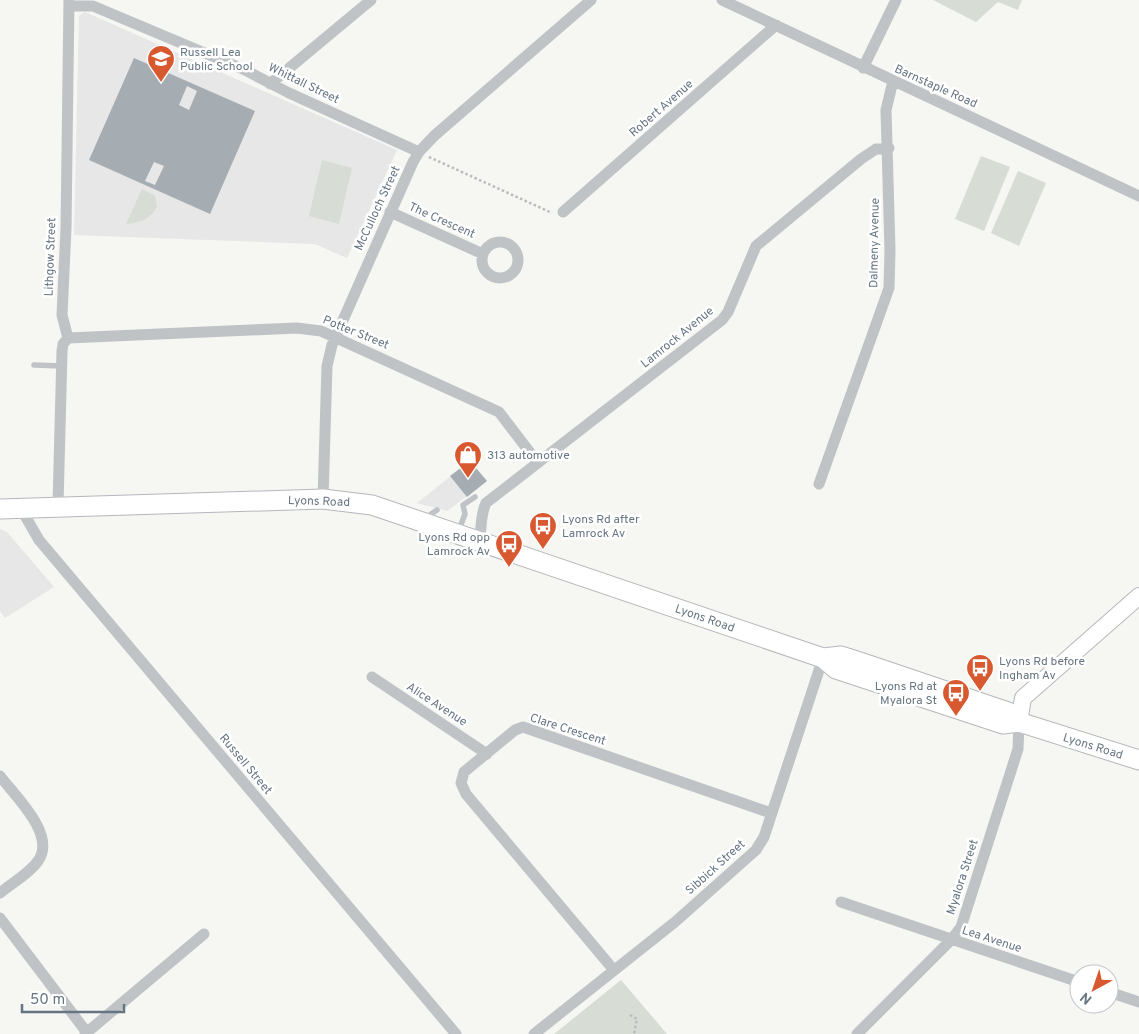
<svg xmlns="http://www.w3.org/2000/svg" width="1139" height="1034" viewBox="0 0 1139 1034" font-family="Overpass,sans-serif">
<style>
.built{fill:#e6e7e6}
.green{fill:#d7dcd4}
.building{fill:#a5adb3;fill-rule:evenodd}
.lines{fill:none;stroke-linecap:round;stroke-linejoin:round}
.secondary-casing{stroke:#b4b8bc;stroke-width:18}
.primary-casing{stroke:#b4b8bc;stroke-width:21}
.path{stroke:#b9bcbe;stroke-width:2.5;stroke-dasharray:2.5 2.5;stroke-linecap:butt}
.lane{stroke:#bfc3c6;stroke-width:5.5}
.street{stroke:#bfc3c6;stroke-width:11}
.secondary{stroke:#fff;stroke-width:16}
.primary{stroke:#fff;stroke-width:19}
.labels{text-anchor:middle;stroke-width:5;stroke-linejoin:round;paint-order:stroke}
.poi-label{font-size:12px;fill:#667582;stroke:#fff;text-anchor:start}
.street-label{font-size:12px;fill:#667582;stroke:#fff}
</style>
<rect width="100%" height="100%" fill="#f6f6f2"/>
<path class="built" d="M85,12L397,150L347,258L315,244L74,235L79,16Z
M470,461L487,481L447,511L417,503Z
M0,529L7,532L54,587L5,618L0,611Z"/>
<path class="green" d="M933,0H1022L1018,10L998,2L976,22Z
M981,156L1010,167L984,231L955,219Z
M322,160L352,168L339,224L309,216Z
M1018,171L1046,183L1019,246L991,233Z
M142,189L155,196L157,207C150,219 139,223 126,224Z
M621,980L667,1034H554Z"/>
<path class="building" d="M134,58L255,111L210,214L89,160ZM187,86L197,91L189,110L179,105ZM154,162L164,166L155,185L145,181Z
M470,461L487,481L467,497L450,476Z"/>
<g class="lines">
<defs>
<path id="secondary" d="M1019,722L1023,698L1139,596"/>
<path id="primary" d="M0,509L323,499L372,505L823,658L836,669L1003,724L1019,722
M823,658L841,656L860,662L1008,712L1019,722L1139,760"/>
</defs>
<use href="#secondary" class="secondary-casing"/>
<use href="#primary" class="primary-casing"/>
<path class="path" d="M429,157L552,213
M630,1015L637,1019L634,1034"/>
<path class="lane" d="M34,365L62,366
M424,519L437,510
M459,530L465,514L463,505L475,497"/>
<path class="street" d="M722,0L1139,196
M70,6H93L245,70L289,93L419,152
M863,68L896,0
M270,84L371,0
M390,212L483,254
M563,212L776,25
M482 260a18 18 0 1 1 36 0a18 18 0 1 1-36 0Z
M68,338L297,328L321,331L499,412L538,463
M68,338L62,315L66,228L69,0
M819,484L889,288L890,251L886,110L893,81
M323,499L327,366L332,345L413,162L419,152L434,136L591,0
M58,505L62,351L63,344L68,338
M20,507L39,540L456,1034
M479,542C482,529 480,515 486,503L722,320L728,312L756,246L861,159L876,149L889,148
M372,677L487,754
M0,776C15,796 57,835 38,861C29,874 12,883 0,893
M841,902L1079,982
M0,918L88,1034
M613,969L466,794L461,783L464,772L515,730L523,727L771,813
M1109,992L1139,1002
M85,1034L204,934
M534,1034L675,922L756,850L764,837L823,658
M857,1034L951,940L961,927L1018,749L1019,722"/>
<use href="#secondary" class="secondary"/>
<use href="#primary" class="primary"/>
</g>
<defs>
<symbol id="school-pin" viewBox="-11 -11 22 30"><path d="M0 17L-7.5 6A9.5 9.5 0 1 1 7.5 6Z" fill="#d85830" stroke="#fff"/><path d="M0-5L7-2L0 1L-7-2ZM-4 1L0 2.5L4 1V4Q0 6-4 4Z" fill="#fff"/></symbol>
<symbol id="shop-pin" viewBox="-11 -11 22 30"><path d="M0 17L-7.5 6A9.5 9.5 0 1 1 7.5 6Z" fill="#d85830" stroke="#fff"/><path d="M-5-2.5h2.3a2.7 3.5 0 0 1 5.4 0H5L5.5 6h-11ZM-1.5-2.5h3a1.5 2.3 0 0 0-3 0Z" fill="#fff"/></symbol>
<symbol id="bus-pin" viewBox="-11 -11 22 30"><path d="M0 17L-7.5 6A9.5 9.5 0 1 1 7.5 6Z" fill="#d85830" stroke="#fff"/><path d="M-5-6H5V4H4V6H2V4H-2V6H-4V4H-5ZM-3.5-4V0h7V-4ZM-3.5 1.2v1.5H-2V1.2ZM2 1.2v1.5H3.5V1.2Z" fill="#fff"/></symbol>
</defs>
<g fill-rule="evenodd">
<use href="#school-pin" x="145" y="43" width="32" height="43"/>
<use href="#shop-pin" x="452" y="439" width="32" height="43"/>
<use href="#bus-pin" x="527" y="510" width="32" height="43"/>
<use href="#bus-pin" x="493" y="528" width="32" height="43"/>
<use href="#bus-pin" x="964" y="652" width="32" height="43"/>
<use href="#bus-pin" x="940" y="677" width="32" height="43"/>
</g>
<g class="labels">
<g class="poi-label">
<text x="180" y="56">Russell Lea<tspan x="180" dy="14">Public School</tspan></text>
<text x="487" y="459">313 automotive</text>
<text x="562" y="523">Lyons Rd after<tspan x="562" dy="14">Lamrock Av</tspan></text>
<text x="490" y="541" text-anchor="end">Lyons Rd opp<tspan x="490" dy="14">Lamrock Av</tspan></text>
<text x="999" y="665">Lyons Rd before<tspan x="999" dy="14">Ingham Av</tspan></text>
<text x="937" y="690" text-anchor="end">Lyons Rd at<tspan x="937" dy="14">Myalora St</tspan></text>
</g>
<g class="street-label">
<text transform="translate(304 83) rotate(26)" y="4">Whittall Street</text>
<text transform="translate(936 86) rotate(24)" y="4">Barnstaple Road</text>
<text transform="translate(661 108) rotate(-41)" y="4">Robert Avenue</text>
<text transform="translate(377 208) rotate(-65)" y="4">McCulloch Street</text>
<text transform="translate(442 220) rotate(24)" y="4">The Crescent</text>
<text transform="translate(874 243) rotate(-89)" y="4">Dalmeny Avenue</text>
<text transform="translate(50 257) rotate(-88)" y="4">Lithgow Street</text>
<text transform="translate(356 332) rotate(22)" y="4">Potter Street</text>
<text transform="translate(677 337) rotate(-39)" y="4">Lamrock Avenue</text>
<text transform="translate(319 501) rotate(2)" y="4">Lyons Road</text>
<text transform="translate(705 618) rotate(19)" y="4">Lyons Road</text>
<text transform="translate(437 704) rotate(33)" y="4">Alice Avenue</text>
<text transform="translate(568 729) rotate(18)" y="4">Clare Crescent</text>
<text transform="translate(1093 746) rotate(17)" y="4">Lyons Road</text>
<text transform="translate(246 764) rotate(50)" y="4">Russell Street</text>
<text transform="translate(715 867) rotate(-42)" y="4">Sibbick Street</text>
<text transform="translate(962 877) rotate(-72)" y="4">Myalora Street</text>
<text transform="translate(992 939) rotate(18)" y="4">Lea Avenue</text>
</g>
</g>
<g transform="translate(1094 989) rotate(220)"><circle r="24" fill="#ffffff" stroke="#c2c8cd"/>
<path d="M0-4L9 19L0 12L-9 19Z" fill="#d85830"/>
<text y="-8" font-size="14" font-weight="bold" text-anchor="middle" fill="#667582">N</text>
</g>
<path d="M22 1004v8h102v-8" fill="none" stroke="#667582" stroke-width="2.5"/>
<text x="30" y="1004" font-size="15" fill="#667582" stroke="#ffffff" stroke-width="4" paint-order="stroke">50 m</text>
</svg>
